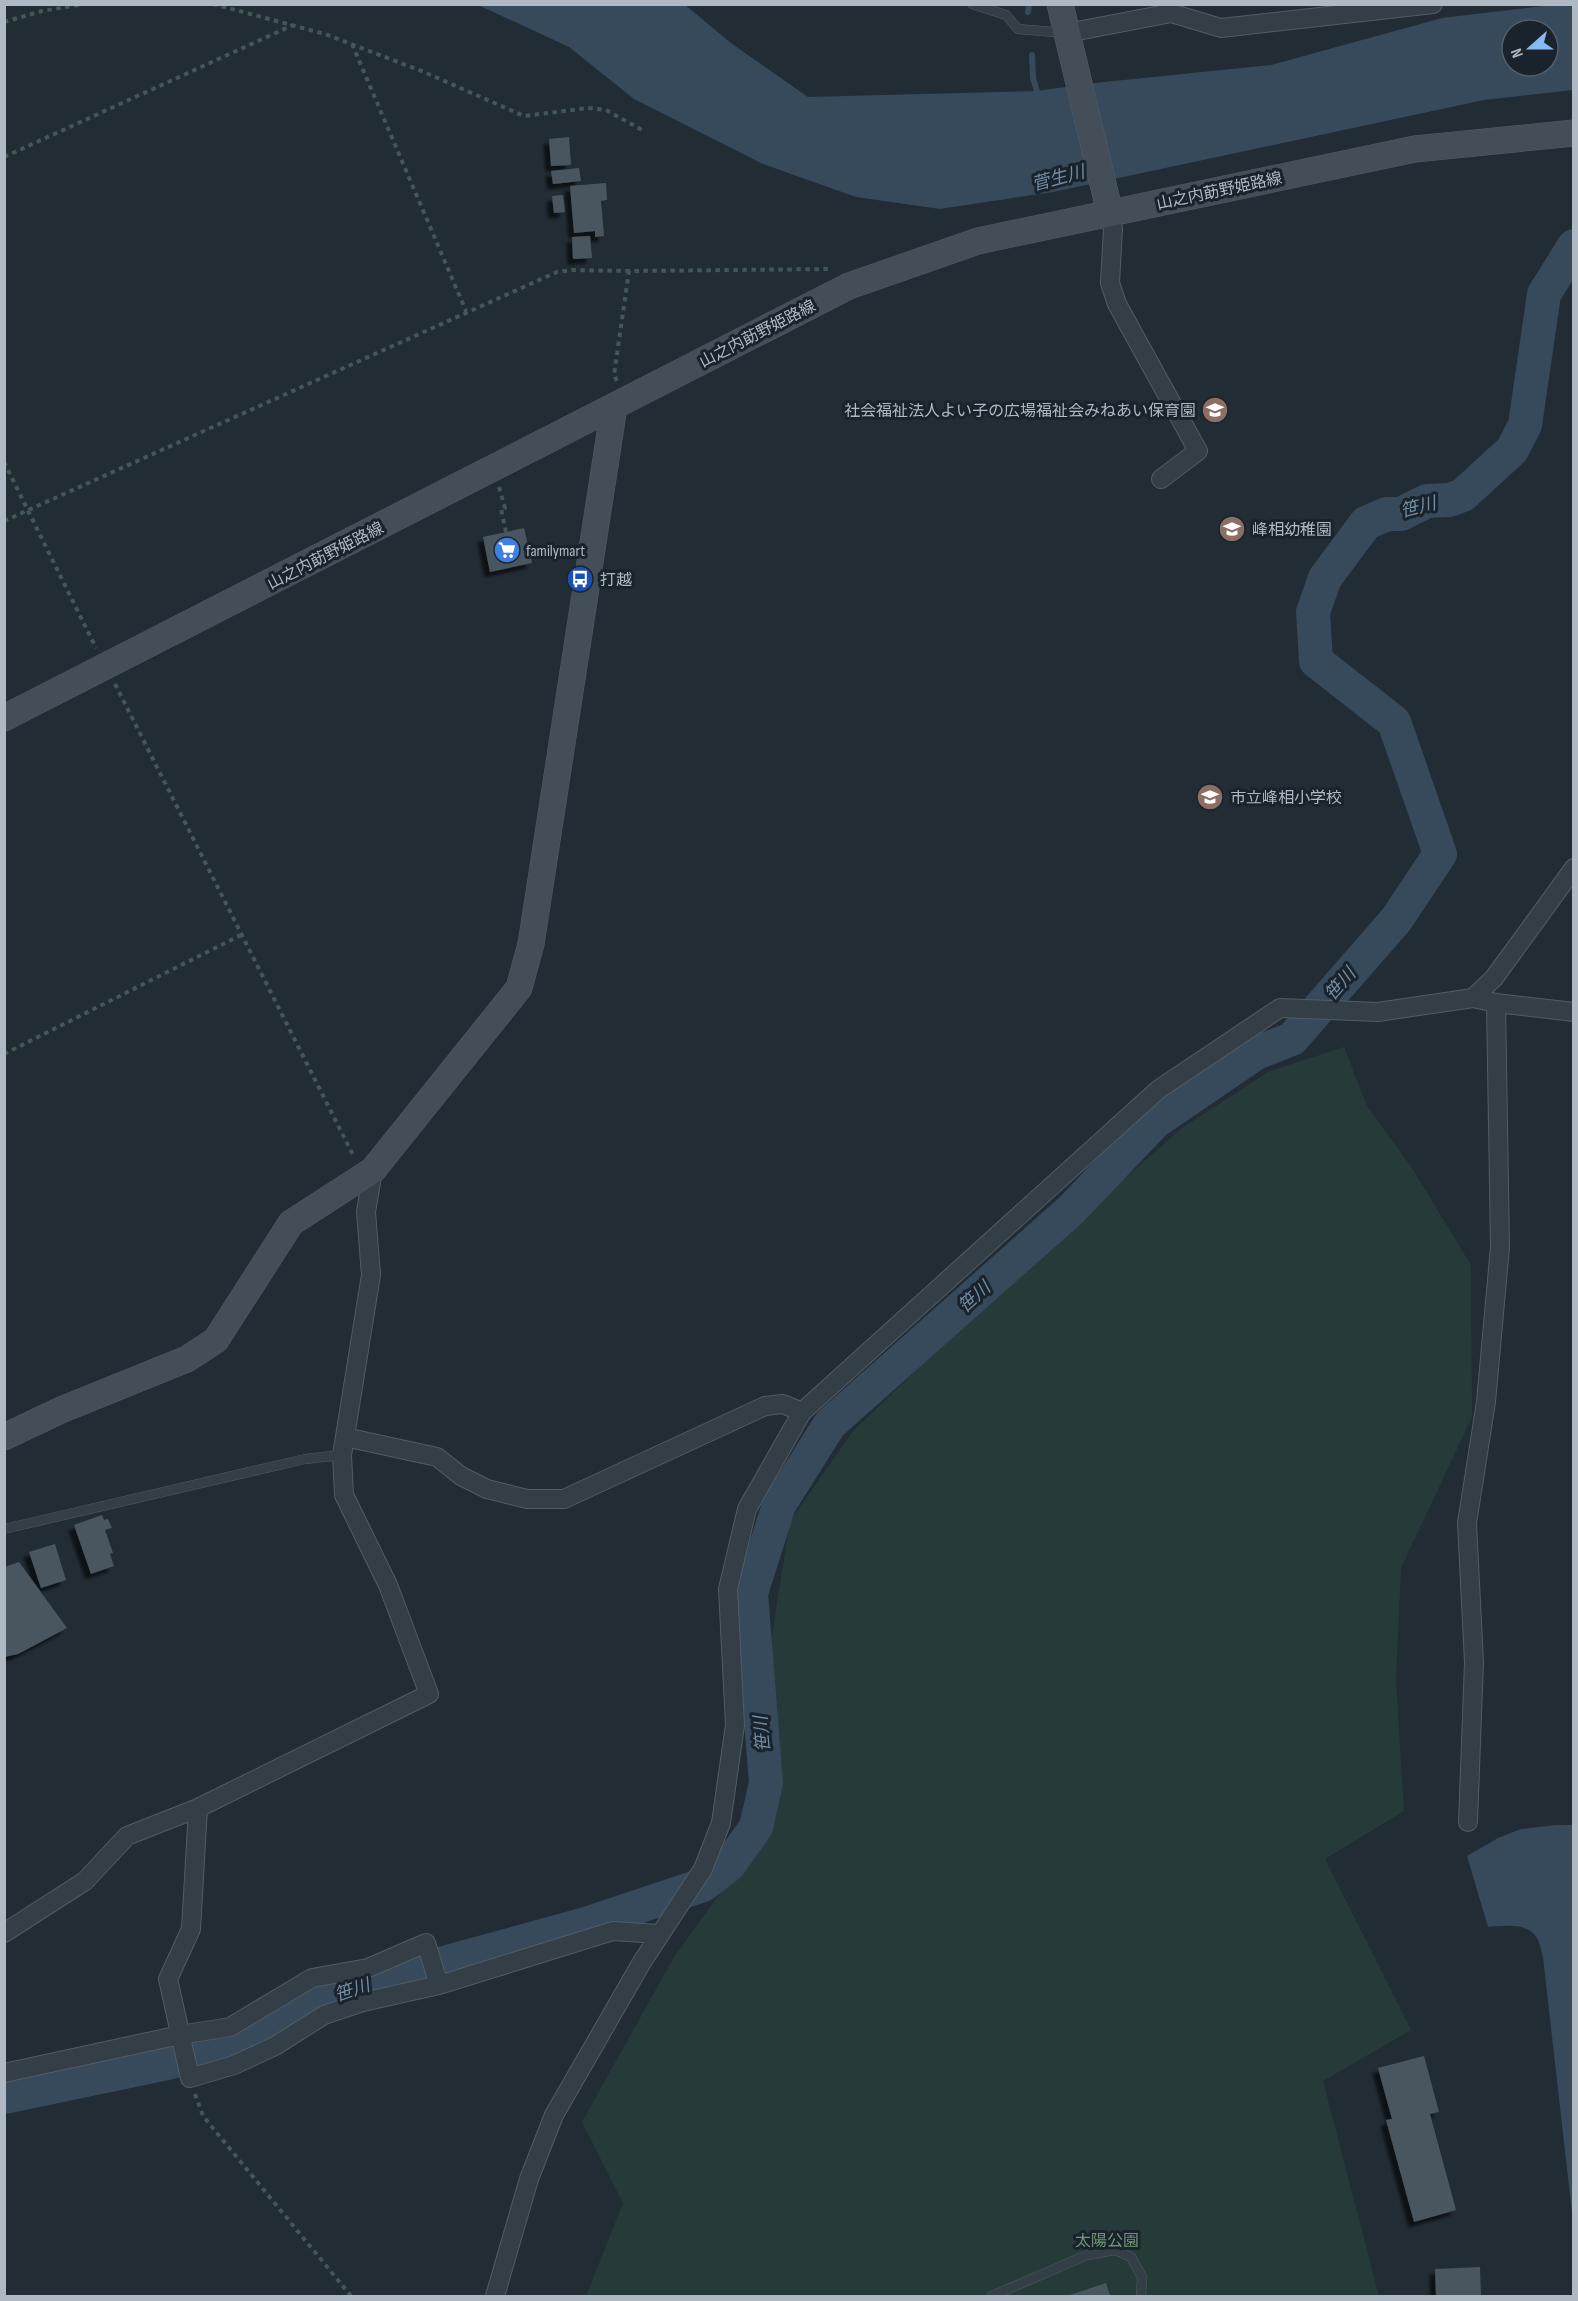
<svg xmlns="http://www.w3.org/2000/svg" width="1578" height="2301" viewBox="0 0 1578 2301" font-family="'Sofia Sans Condensed','Noto Sans JP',sans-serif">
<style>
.green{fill:#263b39}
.water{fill:#364a5c;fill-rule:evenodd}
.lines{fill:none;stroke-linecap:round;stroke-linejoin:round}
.stream{stroke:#364a5c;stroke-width:6}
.river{stroke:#364a5c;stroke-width:34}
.building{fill:#495761;filter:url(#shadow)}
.lane-casing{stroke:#525c64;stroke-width:10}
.street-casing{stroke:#525c64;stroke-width:20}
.secondary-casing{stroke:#525c64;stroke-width:27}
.path{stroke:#445757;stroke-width:4;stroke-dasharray:4.5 4.5;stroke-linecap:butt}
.lane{stroke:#343e46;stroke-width:9}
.street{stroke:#343e46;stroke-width:18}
.secondary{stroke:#434e59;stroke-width:26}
.labels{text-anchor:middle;stroke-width:6;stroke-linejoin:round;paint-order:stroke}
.street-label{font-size:16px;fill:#afb9c3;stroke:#1a232b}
.poi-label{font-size:16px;fill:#afb9c3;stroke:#1a232b;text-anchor:start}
.park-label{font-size:16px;fill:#709774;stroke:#1a232b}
.water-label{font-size:18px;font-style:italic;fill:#708da5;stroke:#1a232b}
</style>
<defs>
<filter id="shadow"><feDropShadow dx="-5.5" dy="5.5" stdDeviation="1.5" flood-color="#0009"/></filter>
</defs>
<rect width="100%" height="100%" fill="#212c35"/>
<path class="green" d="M1344,1047L1367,1106L1412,1168L1471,1265L1472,1417L1401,1568L1396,1680L1404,1811L1325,1859L1411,2030L1323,2081L1379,2296H586L623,2203L582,2122L674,1957L745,1859L775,1769L767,1667L790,1521L853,1431L1021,1269L1182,1128L1268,1072Z"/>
<path class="water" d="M478,5H685L731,43L808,97L1035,91L1104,82L1271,65L1442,18L1551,5H1573V90L1484,100L1053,192L940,209L856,197L763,164L634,99L569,47ZM1512,30H1548V66H1512Z
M1555,1825H1574L1573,2222L1543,1957C1541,1951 1540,1943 1537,1938C1528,1922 1503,1926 1488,1927L1467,1856L1498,1838L1521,1829Z"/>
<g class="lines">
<path class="stream" d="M1028,12L1029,4
M1032,55L1033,78L1039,98"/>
<path class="river" d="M4,2097L167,2063L260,2039L338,1992L586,1924L703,1885L729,1865L756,1827L766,1783L751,1593L779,1505L830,1424L1071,1210L1155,1122L1256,1053L1292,1039L1396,920L1440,854L1394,722L1316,661L1313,612L1325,578L1366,523L1387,514H1401L1427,501L1450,500L1463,495L1512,450L1525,425L1544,294L1574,246"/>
</g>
<path class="building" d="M569,137L571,165L551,166L549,139Z
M579,168L581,181L553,184L551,171Z
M606,183L607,200L601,201L604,236L595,237V231L574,233L570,186Z
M563,195L565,212L554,213L552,196Z
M590,236L592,258L573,259L572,237Z
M524,528L532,563L490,572L483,537Z
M102,1515L104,1520L108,1519L112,1528L105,1530L113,1553L110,1554L114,1566L91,1574L74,1525Z
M55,1544L66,1580L41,1588L29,1552Z
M19,1562L67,1628L18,1654L4,1657V1567Z
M1424,2056L1439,2112L1430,2114L1456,2210L1414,2222L1386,2120L1392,2119L1378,2068Z
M1480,2267L1481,2296H1436L1435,2269Z
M1106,2283L1110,2296H1067Z"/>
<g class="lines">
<defs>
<path id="lane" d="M972,4L1006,15L1018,29L1066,33
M4,1529L305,1459L342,1455
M992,2296L1087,2255L1115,2250L1131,2257L1142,2277L1141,2296"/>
<path id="street" d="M1067,33L1171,13L1221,28L1433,4
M1110,213L1113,229L1110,283L1117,304L1198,451L1161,479
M1473,998L1494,978L1574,868
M345,1437L437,1457L461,1476L487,1489L527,1499H564L765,1406L783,1404L802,1412
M198,1808L191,1929L168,1979L190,2078L234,2065L275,2046L324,2015L363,2002L439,1985L613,1931L658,1934
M1468,1822L1474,1662L1467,1523L1486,1402L1500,1247L1496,1003
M4,1933L85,1881L127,1836L198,1808L429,1694L388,1585L344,1495L342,1455L371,1275L366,1212L373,1170
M4,2073L180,2035L230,2027L312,1978L368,1968L426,1943L439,1985
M495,2296L529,2179L554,2115L642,1962L703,1869L721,1823L735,1725L728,1589L747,1509L802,1412L1159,1089L1280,1008L1378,1012L1473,998L1496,1003L1574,1012"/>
<path id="secondary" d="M1060,4L1110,213
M4,718L849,286L978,241L1415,149L1574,133
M4,1437L61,1410L187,1359L216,1340L291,1223L373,1170L519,988L531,944L614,407"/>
</defs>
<use href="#lane" class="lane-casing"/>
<use href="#street" class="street-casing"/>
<use href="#secondary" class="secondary-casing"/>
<path class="path" d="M213,4L325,34L424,72L524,116L588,108L606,110L642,130
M4,22L42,11L84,4
M352,44L466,311
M4,157L293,25
M617,381L614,375L629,271
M4,462L96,648
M499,487L505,508L501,509L506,532
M4,521L557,272L572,270L629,271L832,269
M115,684L354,1157
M4,1054L241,935
M195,2094L203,2116L351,2296"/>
<use href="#lane" class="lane"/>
<use href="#street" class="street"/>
<use href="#secondary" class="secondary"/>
</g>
<defs>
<symbol id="school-disc" viewBox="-11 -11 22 22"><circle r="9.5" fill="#8d6e63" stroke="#1a232b"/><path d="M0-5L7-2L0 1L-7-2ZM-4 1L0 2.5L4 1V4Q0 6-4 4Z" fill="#fff"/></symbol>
<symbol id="supermarket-disc" viewBox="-11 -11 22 22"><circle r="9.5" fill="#3f7fe0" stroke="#1a232b"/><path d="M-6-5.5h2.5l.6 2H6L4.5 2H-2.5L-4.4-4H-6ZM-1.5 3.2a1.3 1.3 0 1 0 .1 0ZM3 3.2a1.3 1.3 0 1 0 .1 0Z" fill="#fff"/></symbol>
<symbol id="bus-disc" viewBox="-11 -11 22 22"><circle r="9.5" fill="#1a4fb4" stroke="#1a232b"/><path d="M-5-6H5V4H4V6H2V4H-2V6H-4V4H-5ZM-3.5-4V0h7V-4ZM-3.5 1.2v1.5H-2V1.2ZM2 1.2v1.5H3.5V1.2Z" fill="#fff"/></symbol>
</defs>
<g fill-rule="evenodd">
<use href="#school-disc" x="1200" y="395" width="30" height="30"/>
<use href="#school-disc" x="1217" y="514" width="30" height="30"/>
<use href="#supermarket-disc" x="492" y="535" width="30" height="30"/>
<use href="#bus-disc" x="565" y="564" width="30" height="30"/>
<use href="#school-disc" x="1195" y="782" width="30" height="30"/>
</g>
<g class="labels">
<g class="street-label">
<text transform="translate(1219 190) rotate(-12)" y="6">山之内莇野姫路線</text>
<text transform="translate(757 333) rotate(-27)" y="6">山之内莇野姫路線</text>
<text transform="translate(325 555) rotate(-27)" y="6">山之内莇野姫路線</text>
</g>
<g class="poi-label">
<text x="1196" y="416" text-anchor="end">社会福祉法人よい子の広場福祉会みねあい保育園</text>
<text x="1252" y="535">峰相幼稚園</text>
<text x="526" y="556">familymart</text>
<text x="600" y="585">打越</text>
<text x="1230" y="803">市立峰相小学校</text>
</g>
<g class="park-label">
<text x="1107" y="2246">太陽公園</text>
</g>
<g class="water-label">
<text transform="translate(1058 178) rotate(-15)" y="6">菅生川</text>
<text transform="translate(1418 507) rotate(-14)" y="6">笹川</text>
<text transform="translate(1340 984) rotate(-49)" y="6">笹川</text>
<text transform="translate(974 1297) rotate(-42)" y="6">笹川</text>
<text transform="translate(762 1734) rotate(-95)" y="6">笹川</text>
<text transform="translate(352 1990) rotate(-19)" y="6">笹川</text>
</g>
</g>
<rect width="1578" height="2301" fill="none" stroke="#afb9c3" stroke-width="12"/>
<g transform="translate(1530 48) rotate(249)"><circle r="28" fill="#1a232b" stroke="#565f68" stroke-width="1.5"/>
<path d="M0-4.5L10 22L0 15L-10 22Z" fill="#86bbf1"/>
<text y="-9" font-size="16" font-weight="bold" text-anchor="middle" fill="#afb9c3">N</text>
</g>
</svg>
